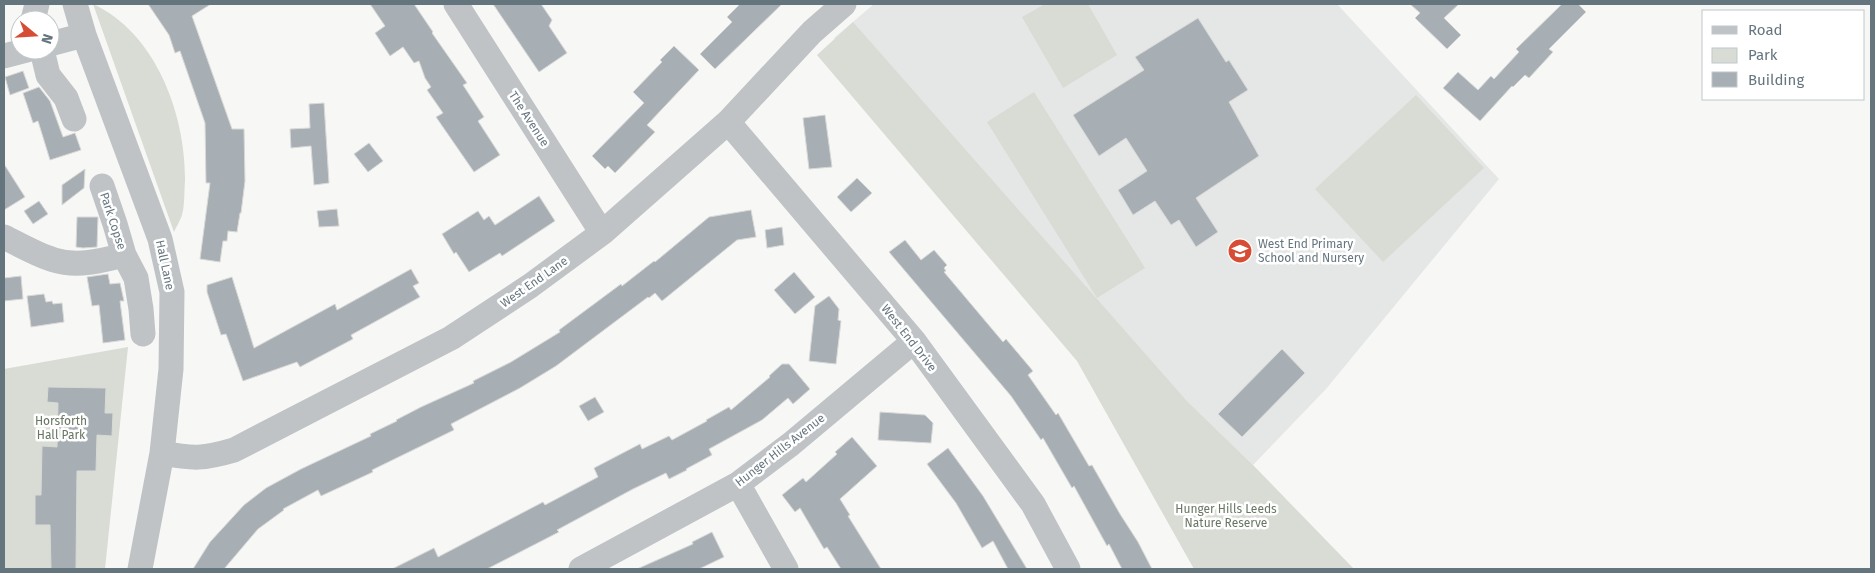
<svg xmlns="http://www.w3.org/2000/svg" width="1875" height="573" viewBox="0 0 1875 573" font-family="'Fira Sans',sans-serif">
<style>
.built{fill:#e5e7e6}
.green{fill:#d8dcd4}
.building{fill:#a7afb4;stroke:#d9d9d7}
.lines{fill:none;stroke-linecap:round;stroke-linejoin:round}
.street{stroke:#bfc3c6;stroke-width:25}
.labels{text-anchor:middle;stroke-width:5;stroke-linejoin:round;paint-order:stroke}
.street-label{font-size:12px;fill:#65757e;stroke:#fff}
.poi-label{font-size:12px;fill:#65757e;stroke:#fff;text-anchor:start}
.park-label{font-size:12px;fill:#687663;stroke:#fff}
</style>
<rect width="100%" height="100%" fill="#f7f7f5"/>
<path class="built" d="M874,4H1337L1499,179L1326,389L1253,465L1186,400L834,38Z"/>
<path class="green" d="M93,4C156,33 186,115 185,181C184,192 185,204 182,215C180,221 176,227 174,232Z
M1045,4H1088L1117,55L1063,88L1022,17Z
M853,22L1186,400L1253,465L1354,569H1194L1077,361L817,55Z
M1034,92L1145,268L1097,298L987,122Z
M1416,95L1484,168L1383,262L1315,189Z
M128,347L105,569H4V369Z"/>
<path class="building" d="M148,4H211L192,16L232,129H244L245,181L241,213H240L237,232L228,231L227,241H223L220,262L200,259L210,183H206L205,123L180,51L175,53L169,35Z
M370,4H414L433,32L432,33L467,83L463,85L484,117L478,121L500,155L474,172L436,117L443,113L427,90L431,87L425,78L419,61L414,63L403,47L390,56L375,33L385,26Z
M493,4H541L552,20L549,26L567,53L539,72Z
M740,4H782L715,69L700,54L732,22L727,17Z
M1410,4H1459L1444,18L1461,35L1447,49L1415,18L1420,13Z
M1562,4H1578L1586,12L1549,49L1553,52L1529,78L1525,75L1513,87L1512,86L1480,121L1443,88L1458,72L1478,90L1491,76L1494,79L1519,52L1516,49Z
M1198,18L1226,62L1229,60L1248,90L1229,102L1259,156L1196,198L1218,232L1196,247L1179,220L1171,225L1155,201L1133,215L1118,190L1147,171L1126,138L1099,156L1073,115L1144,70L1135,57Z
M674,46L699,70L647,125L655,132L615,173L608,166L605,169L592,156L644,103L633,92L662,62L660,60Z
M23,71L29,88L10,95L5,77Z
M39,87L50,101L63,137L75,133L81,150L50,160L38,121L33,123L23,93Z
M324,103L329,183L314,185L311,146L291,148L290,129L310,128L309,104Z
M825,115L832,167L809,169L803,118Z
M369,143L383,161L368,172L354,154Z
M4,164L25,197L4,210Z
M85,169L84,188L62,205V185Z
M857,178L872,193L851,212L837,197Z
M539,196L555,221L502,256L500,253L469,272L456,252L454,254L442,234L478,211L484,220L489,216L495,225Z
M39,201L48,214L33,224L24,211Z
M337,209L339,226L319,227L317,211Z
M751,210L756,237L737,240L662,301L655,293L649,298L648,297L556,366L520,388L451,424L454,430L372,470L373,472L321,496L318,490L283,509L284,510L258,529L224,569H193L210,542L244,505L266,488L301,469L371,436L370,434L397,421L396,420L421,407L474,383L473,381L511,362L560,332L559,330L621,284L622,286L654,261L655,262L709,217Z
M77,217H98L97,247L83,248L76,247Z
M782,227L784,245L767,248L765,230Z
M905,240L921,260L934,250L947,265L944,268L946,271L944,272L1003,342L1006,339L1033,371L1028,375L1056,415L1058,413L1089,466L1092,465L1120,514L1138,542L1152,569H1122L1109,544L1107,546L1074,486L1072,488L1043,438L1041,440L1011,396L889,252Z
M411,269L419,283L413,286L420,297L351,335L353,339L300,367L297,362L243,381L226,334L221,335L207,292V285L232,277L254,348L335,304L337,310Z
M794,272L815,297L795,314L774,290Z
M108,274L110,284L120,283L124,301H120L125,340L103,343L99,305L92,306L87,277Z
M21,276L23,299L4,301V278Z
M44,294L46,302L52,301L53,304L62,303L64,322L31,327L27,296Z
M829,296L839,309L838,320L841,321L836,364L809,361L815,306Z
M1282,349L1305,373L1242,437L1218,414Z
M782,364H789L810,389L793,404L788,398L762,420L709,449L712,455L686,469L687,470L669,479L666,473L633,489L557,530L559,532L487,569H392L434,548L438,557L543,502L545,505L598,477L594,468L640,444L642,449L669,436L672,440L707,421L706,420L729,407L731,410L770,377L769,376Z
M48,387L106,388L105,413H113L112,436L97,435L96,471H77L76,569H51L50,525H35V495H41L42,446L57,447L58,403L47,402Z
M595,397L604,412L588,421L579,406Z
M880,412L925,415L933,423L931,443L878,440Z
M852,437L877,466L840,499L850,515L848,516L881,569H841L827,547L824,549L800,508L795,512L782,495L803,478L806,482L837,454L835,452Z
M948,448L983,496L1027,569H1008L993,541L982,548L956,503L927,464Z
M712,532L724,557L699,569H637L693,544L692,542Z"/>
<g class="lines">
<path class="street" d="M75,4L84,35L160,239L172,292L171,369L162,453L140,569
M456,4L602,233
M33,20L37,4
M50,44L84,35
M42,50L48,75L66,98L74,119
M4,56L27,50
M728,122L914,341L1033,504L1068,569
M102,186L115,224L124,255L136,278L141,309L143,334
M4,237C20,245 37,255 54,260C77,267 101,261 124,255
M162,453C194,459 203,459 234,450L451,338L530,286L602,233L728,122L812,32L844,4
M738,484L786,569
M581,569L738,484L791,444L914,341"/>
</g>
<defs>
<symbol id="school-disc" viewBox="-11 -11 22 22"><circle r="9.5" fill="#d74c35" stroke="#fff"/><path d="M0-5L7-2L0 1L-7-2ZM-4 1L0 2.5L4 1V4Q0 6-4 4Z" fill="#fff"/></symbol>
</defs>
<g fill-rule="evenodd">
<use href="#school-disc" x="1226" y="237" width="28" height="28"/>
</g>
<g class="labels">
<g class="street-label">
<text transform="translate(529 119) rotate(57)" y="4">The Avenue</text>
<text transform="translate(113 221) rotate(72)" y="4">Park Copse</text>
<text transform="translate(165 265) rotate(78)" y="4">Hall Lane</text>
<text transform="translate(534 282) rotate(-35)" y="4">West End Lane</text>
<text transform="translate(909 338) rotate(52)" y="4">West End Drive</text>
<text transform="translate(780 450) rotate(-38)" y="4">Hunger Hills Avenue</text>
</g>
<g class="poi-label">
<text x="1258" y="248">West End Primary<tspan x="1258" dy="14">School and Nursery</tspan></text>
</g>
<g class="park-label">
<text x="61" y="425">Horsforth<tspan x="61" dy="14">Hall Park</tspan></text>
<text x="1226" y="513">Hunger Hills Leeds<tspan x="1226" dy="14">Nature Reserve</tspan></text>
</g>
</g>
<rect width="1875" height="573" fill="none" stroke="#65757e" stroke-width="10"/>
<rect x="1702" y="10" width="162" height="90" fill="#ffffff" stroke="#c1c8cb"/>
<rect x="1712" y="26" width="25" height="8" fill="#bfc3c6" stroke="#c1c8cb"/>
<text x="1748" y="35" font-size="15" fill="#65757e">Road</text>
<rect x="1712" y="48" width="25" height="15" fill="#d8dcd4" stroke="#c1c8cb"/>
<text x="1748" y="60" font-size="15" fill="#65757e">Park</text>
<rect x="1712" y="72" width="25" height="15" fill="#a7afb4" stroke="#c1c8cb"/>
<text x="1748" y="85" font-size="15" fill="#65757e">Building</text>
<g transform="translate(35 35) rotate(108)"><circle r="24" fill="#ffffff" stroke="#c1c8cb"/>
<path d="M0-4L9 19L0 12L-9 19Z" fill="#d74c35"/>
<text y="-8" font-size="14" font-weight="bold" text-anchor="middle" fill="#65757e">N</text>
</g>
</svg>
